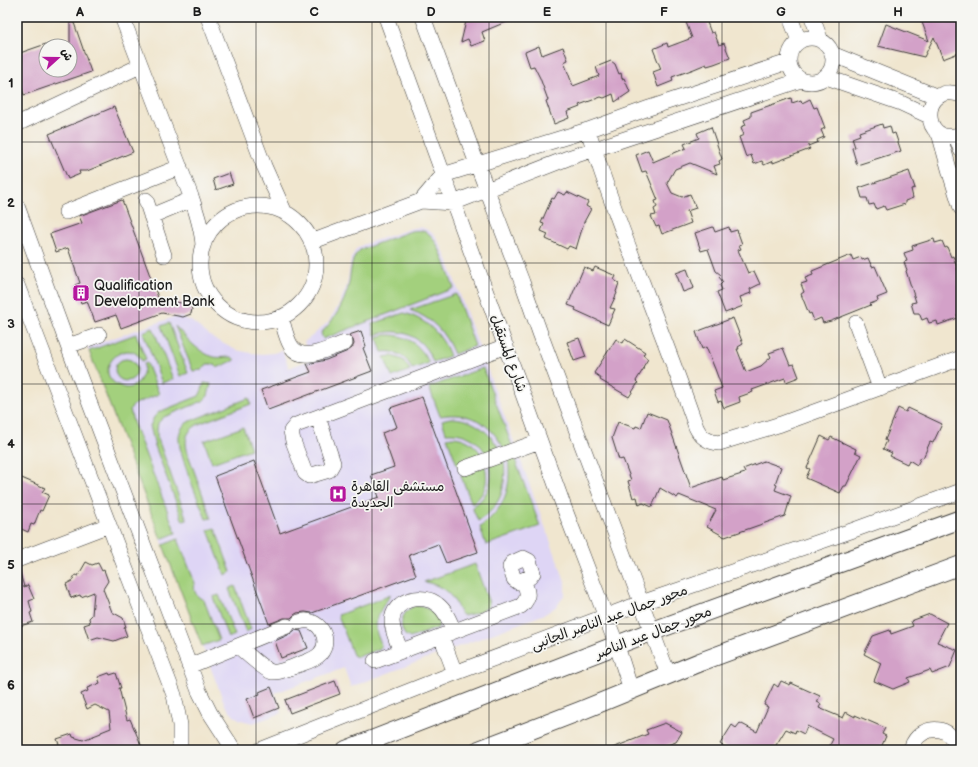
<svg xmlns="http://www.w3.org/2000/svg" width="978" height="767" viewBox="0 0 978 767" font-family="'Balsamiq Sans','Playpen Sans Arabic',sans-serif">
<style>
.built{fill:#ded5f5}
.green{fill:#a3d07d;stroke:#60764c}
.building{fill:#d3a1c8}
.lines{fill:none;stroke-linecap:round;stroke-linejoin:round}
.minor-casing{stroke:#3c3a37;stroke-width:16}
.major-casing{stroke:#3c3a37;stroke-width:20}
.minor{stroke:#fff;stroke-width:15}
.major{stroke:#fff;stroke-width:18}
.grid{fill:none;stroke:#1c1c1c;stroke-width:1;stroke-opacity:0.55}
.labels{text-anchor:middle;stroke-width:3.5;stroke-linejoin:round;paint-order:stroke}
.poi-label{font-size:14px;fill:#1c1c1c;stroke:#f6f6f2;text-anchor:start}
.street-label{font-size:14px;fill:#1c1c1c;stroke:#f6f6f2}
.neatline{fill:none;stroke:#1c1c1c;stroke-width:1.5}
.grid-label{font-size:13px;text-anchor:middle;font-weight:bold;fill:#1c1c1c}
</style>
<rect width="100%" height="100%" fill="#f6f6f2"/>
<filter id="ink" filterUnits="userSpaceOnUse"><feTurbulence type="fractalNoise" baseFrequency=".025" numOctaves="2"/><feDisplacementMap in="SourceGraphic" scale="8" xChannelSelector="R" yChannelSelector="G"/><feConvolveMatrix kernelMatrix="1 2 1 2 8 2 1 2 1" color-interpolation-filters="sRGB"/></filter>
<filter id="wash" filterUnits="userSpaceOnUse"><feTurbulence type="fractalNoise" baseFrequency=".012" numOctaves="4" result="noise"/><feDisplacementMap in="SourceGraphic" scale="16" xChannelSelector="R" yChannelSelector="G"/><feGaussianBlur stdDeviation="0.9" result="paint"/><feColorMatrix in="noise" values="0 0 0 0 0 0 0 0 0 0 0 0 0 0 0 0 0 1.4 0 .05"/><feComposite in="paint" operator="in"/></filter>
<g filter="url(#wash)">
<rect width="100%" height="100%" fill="#f0e6cf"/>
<path class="built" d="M420,227L426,229L435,235L445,254L565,581V594L557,606L545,614L351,687L344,668L275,693L282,713L253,723L241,720L234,716L225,705L87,347L174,317H180L191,321L214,339L236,350L251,353L263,354L274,353L282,350L289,368L307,361L309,355L304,342L312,336L328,322L339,305L347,285L351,258L356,249L362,245L412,228Z"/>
<path class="green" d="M411,231C417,230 424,230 429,234C439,241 449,276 454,288L323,339L321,333C332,322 341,309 346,294C352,280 348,260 360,250Z
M456,294L475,346L454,354C445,332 432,318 410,310Z
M404,313C426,319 442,334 450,356L433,362C423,336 401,326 375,335L372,324Z
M169,323L188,373L180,376L161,326Z
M175,326C186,337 198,353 214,357C218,358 228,357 232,357L235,360L217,368L213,364H207L202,370L193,371Z
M153,328L173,379L162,383L143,332Z
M136,334L146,359L142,361C128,333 88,372 120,386C134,393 145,378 144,364L147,363L159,394L135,404L130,409L133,422L176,533L161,539L89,351Z
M385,335C406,334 420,344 429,363L412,369C406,356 396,350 382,352L377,337Z
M392,356L403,360L410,370L392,377L384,357Z
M115 370a11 11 0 1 1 22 0a11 11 0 1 1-22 0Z
M483,368L512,446L504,449C490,422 469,411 440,416L429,387Z
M204,383L211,384L208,396L203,401L164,417L158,423L157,430V436L187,520L183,521L155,446L150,426L154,417L159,412L199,396L202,390Z
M249,398L251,404L201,423C186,430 184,439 188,454L211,518L206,519C199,501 177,452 179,436C180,429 184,424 190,421Z
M450,418C473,418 489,431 500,450L487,456C479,439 464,432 446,433L442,420Z
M243,427L251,449L212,463L204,441Z
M452,437C466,437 476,445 483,457L458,467L447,438Z
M514,457L540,526L486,545L480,527C504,509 512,489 508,459Z
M504,460C507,486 501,507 478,521L472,507C487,498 494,482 490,465Z
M485,466C489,482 485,494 472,504L461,476Z
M215,528L231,572L225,575L208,530Z
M178,539L195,583C193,591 196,597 204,600L219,640L202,646L163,545Z
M475,564L489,603L488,607C482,611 470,616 463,615C458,612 458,607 455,602C448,590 437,584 424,582Z
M235,586L251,629L246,632L229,589Z
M219,595L235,635L228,638L213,597Z
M391,595C383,605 373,619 377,634C378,638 381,641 381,646L379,649L357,657L353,655L338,615Z
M414,606C423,605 434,611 439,619L438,628L410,638L405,635C398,624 402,612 414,606Z"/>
<g id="blocks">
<path class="building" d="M72,17L91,72L24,95L17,73V54L46,44V70H70V18Z
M467,17H518L482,32L485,41L471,46L468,39L461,42Z
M684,17H705L711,33L714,32L719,45L724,43L730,58L714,64L707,66L706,64L694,69L672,77L673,81L658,87L653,72L661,69L653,49L667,43L668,47L692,38Z
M920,17H961V52L943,59L934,37L924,57L878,46L886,24L929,41Z
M539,46L542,55L563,47L568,60L564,62L573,86L599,76L596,67L611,61L615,64L619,74L621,73L622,79L624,78L630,92L615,102L613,94L604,98L601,97L579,105L580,107L567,112L569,118L554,124L546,101L548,100L540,78L534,66L530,67L525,52Z
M791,98L792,103L801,100L802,103L810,99L814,108L817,107L825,128L821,130L824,137L817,140L818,142L808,146L810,149L773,163V161L764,165L762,161L754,164L751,155L746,157L739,137L744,135L741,127L746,125L744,120L751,117V112Z
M114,107L133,152L87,171H79L80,174L68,179L49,134Z
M882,124L883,128L890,126L892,134L895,133L901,151L857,165L852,148L855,147L852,138L860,135L859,132Z
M711,127L722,159L719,161L720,164L714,166L717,174L690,163L675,169L667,183L672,193L682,197L690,194L696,208L687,211L691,223L662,234L659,226L656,227L651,216L656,215L654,209L657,207L655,201L658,200L646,171L642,172L636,155L648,150L653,162L686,148L684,144L699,138L697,133Z
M909,171L915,188L911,189L913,198L905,201V204L886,210L884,206L876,209L874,204L869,205L867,198H862L859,188Z
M229,173L233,184L216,190L213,179Z
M558,192L565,195L567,192L588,202L586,206L591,209L584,222L576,249L569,246L567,249L546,239L548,234L541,231L544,224L541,223L552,198L554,199Z
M122,200L159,300L182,303L190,302L192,309L191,314L183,317L162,313L121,328L116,315L95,322L87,301L81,303L75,285L80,283L68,248L56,252L50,234L82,223L79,216Z
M713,227L715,232L729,227L730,232L737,230L742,244L739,245L741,249L738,250L748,273L754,271L760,284L750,289L751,293L740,297L743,306L725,313L717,292L722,290L720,285L723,282L719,277L721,275L716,271L708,249L701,251L695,233Z
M934,239L935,243L942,241L945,248L947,247L951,257L953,256L961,279V314L957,315L958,318L938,325L937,321L929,323L927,318L922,320L919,313H914L911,303L916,302L906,271L907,270L904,262L907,261L904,253L913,250L912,246Z
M851,255L853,260L861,257L862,260L868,258L872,267L875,266L887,294L877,298L878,301L870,304L871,305L831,321L823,323L821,318L814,321L811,313L809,314L801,294L804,292L801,284L807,282L805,278L813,275L812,271Z
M584,267L593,271L595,267L616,276L614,280L619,283L616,292L617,293L610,308L615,309L608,325L575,310L576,308L568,305Z
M687,269L694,288L683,292L676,273Z
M733,318L743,344L738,347L739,349H737L746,372L761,366L771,357L769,353L783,348L790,365L794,364L799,377L786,382L785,378L752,390L753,392L739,397L740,402L724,408L721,401L718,402L714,391L722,388L715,369L706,347L702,349L696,332Z
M361,331L366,346L363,348L372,371L268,410L261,390L311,372L307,364L326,360L348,351L352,348L354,344L353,340L349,335Z
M579,338L586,357L574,361L567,342Z
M616,339L623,343L625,339L645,352L643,355L648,359L643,367L644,368L636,381L638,383L629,397L600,380L601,378L594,373Z
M422,397L478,552L446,563L438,544L409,555L416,575L312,613L305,612L297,613L294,615L291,618H284L269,624L215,476L254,461L280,533L379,497L371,475L394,467L382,433L397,427L390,408Z
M898,408L906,412L908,408L942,424L933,443L930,442L923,458L921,457L917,465L909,460L907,464L890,456L892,453L883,449L887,441L885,440Z
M647,412L667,420L691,488L722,477L723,480L745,473L743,469L764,461L781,467L775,484L777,485L775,490L791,496L785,516L725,537L707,527L716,510L679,495L677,498L660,488L652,507L643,503L639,505L637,497L633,498L628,481L631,480L623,459L619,460L612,438L618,422L635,428L636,426L641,428Z
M821,436L829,440L831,437L856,449L855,452L861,455L846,486H844L840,493L806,478L810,469L807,468Z
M17,476L45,488L42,492L49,495L42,511L40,510L34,525L31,524L28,532L17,527Z
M86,562L92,565L98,563L102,571L104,570L108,581L103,589L112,612L123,618L126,627L124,628L127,636L114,641L98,637L89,640L84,625L90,623L89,618L92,615L94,592L81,597L80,595L71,598L66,584L72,581L75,575L78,576Z
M17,573H20L24,587L28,585L34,599L29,601L32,612L30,613L33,622L17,627Z
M930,614L947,623L937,642L957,650L950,667L932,674L930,670L908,678L910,682L893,689L874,681L881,663L864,654L873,636L890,630L891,634L913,626L911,621Z
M295,630L301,631L308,648L281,658L275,641L290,634Z
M109,673L110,675L116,673L121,688H119L127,720L130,719L142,747L135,750H59V748L60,747L57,739L72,734L73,737L83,740L101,733V732L111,728L109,712L95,705L87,709L81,694L88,691L87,688L100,683L98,677Z
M335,681L340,694L290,713L285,700Z
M781,681L790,685L791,683L820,696L817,702L821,704L819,708L843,718L846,712L855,717V715L885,728L882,734L886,736L880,750H841L830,745L833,739L807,726L804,734L796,730L795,733L786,729L773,750H729L720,744L732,725L736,728L740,723L757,732L768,707L764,705L774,684L778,687Z
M271,687L279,708L254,718L247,699L260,694L259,692Z
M665,723L682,732L676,742L665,746L666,750H610V749L648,734L646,730Z"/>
</g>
</g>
<g filter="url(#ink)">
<use href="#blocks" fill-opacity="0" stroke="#3c3a37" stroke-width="1"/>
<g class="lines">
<defs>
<path id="minor" d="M122,17L192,199C197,214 202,229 203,245
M208,17L264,166L285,213
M386,17L565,510L617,646L631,690
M423,17L477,164L522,282L540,333L668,674
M790,17L799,41
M812,17L821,41
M789 60a22 22 0 1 1 44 0a22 22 0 1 1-44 0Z
M832,54L938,97
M826,77L901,103L929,116
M961,95C919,80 920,150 961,134
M17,124L140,66
M588,130C619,231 662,328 696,427C701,438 708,442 719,443L781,424L961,358
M939,133L951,176L961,208
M956,136L961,150
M146,200L164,255
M421,201L443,175L588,130L649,108L788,62
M17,206L68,346L199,691L210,713L234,750
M200 264a58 58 0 1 1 116 0a58 58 0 1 1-116 0Z
M66,212L180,167
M151,216L192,199
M311,242L421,201L453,203L568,158L801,80
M17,285L174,695L180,725V750
M281,317C284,327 286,338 291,346C302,364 329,348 345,343
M856,323L880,388
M68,346L99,335
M318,417L506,346
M318,417L333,463L329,470L309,476L305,473L293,441L291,431L296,425Z
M465,468L540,441
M523,558L529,561L533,573L530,577L518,582L514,579L510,567L512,563Z
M17,560L109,525
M287,626L238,646C245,652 264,670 272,672C279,673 286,669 293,667C301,663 314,661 320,654C333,640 318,615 299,622
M441,636L455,673
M401,651C397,642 392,631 392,621C393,599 423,592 438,605C446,611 450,622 454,631
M375,661L521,606C531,598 527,590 523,580
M189,666L238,646
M260,750L455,673L641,603L851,531L961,491
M911,750C915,729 943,721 954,741C956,744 956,747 957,750"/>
<path id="major" d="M346,750L653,631L961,519
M479,750L580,711L700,662L961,565"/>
</defs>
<use href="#minor" class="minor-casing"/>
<use href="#major" class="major-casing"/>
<use href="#minor" class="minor"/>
<use href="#major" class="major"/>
</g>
</g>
<path class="grid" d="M139,17V750M256,17V750M372,17V750M489,17V750M606,17V750M722,17V750M839,17V750M17,142H961M17,263H961M17,384H961M17,504H961M17,624H961"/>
<defs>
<symbol id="building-square" viewBox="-11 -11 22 22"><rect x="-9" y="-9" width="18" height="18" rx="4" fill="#b5179e" stroke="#f6f6f2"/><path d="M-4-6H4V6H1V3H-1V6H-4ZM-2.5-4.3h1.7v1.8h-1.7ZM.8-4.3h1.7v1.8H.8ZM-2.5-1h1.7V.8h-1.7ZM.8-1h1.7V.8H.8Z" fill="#fff"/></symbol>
<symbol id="hospital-square" viewBox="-11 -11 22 22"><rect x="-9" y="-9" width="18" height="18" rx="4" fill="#b5179e" stroke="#f6f6f2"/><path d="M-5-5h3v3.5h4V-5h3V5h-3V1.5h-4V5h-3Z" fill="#fff"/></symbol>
</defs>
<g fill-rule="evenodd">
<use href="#building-square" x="71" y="283" width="20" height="20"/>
<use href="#hospital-square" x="328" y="484" width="20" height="20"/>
</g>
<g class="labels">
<g class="poi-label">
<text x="94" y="290">Qualification<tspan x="94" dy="16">Development Bank</tspan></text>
<text x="351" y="491">مستشفى القاهرة<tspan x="351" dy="16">الجديدة</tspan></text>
</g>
<g class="street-label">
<text transform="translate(509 353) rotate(70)" y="5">شارع المستقبل</text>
<text transform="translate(609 617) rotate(-20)" y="5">محور جمال عبد الناصر الجانبى</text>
<text transform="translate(653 632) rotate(-21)" y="5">محور جمال عبد الناصر</text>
</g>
</g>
<rect width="978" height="767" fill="none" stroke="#f6f6f2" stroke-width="44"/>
<g transform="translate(58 58) rotate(69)"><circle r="19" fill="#f6f6f2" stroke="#9f9f9c"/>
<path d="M0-3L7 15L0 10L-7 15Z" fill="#b5179e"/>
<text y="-6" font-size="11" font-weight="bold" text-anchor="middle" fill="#1c1c1c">ش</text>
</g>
<rect x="22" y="22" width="934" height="723" class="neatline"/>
<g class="grid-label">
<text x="80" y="16">A</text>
<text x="197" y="16">B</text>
<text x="314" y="16">C</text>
<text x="431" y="16">D</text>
<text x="547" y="16">E</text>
<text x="664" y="16">F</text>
<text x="781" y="16">G</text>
<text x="898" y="16">H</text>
<text x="11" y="87">1</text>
<text x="11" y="207">2</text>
<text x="11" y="328">3</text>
<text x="11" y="448">4</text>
<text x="11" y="569">5</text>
<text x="11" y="689">6</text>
</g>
</svg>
